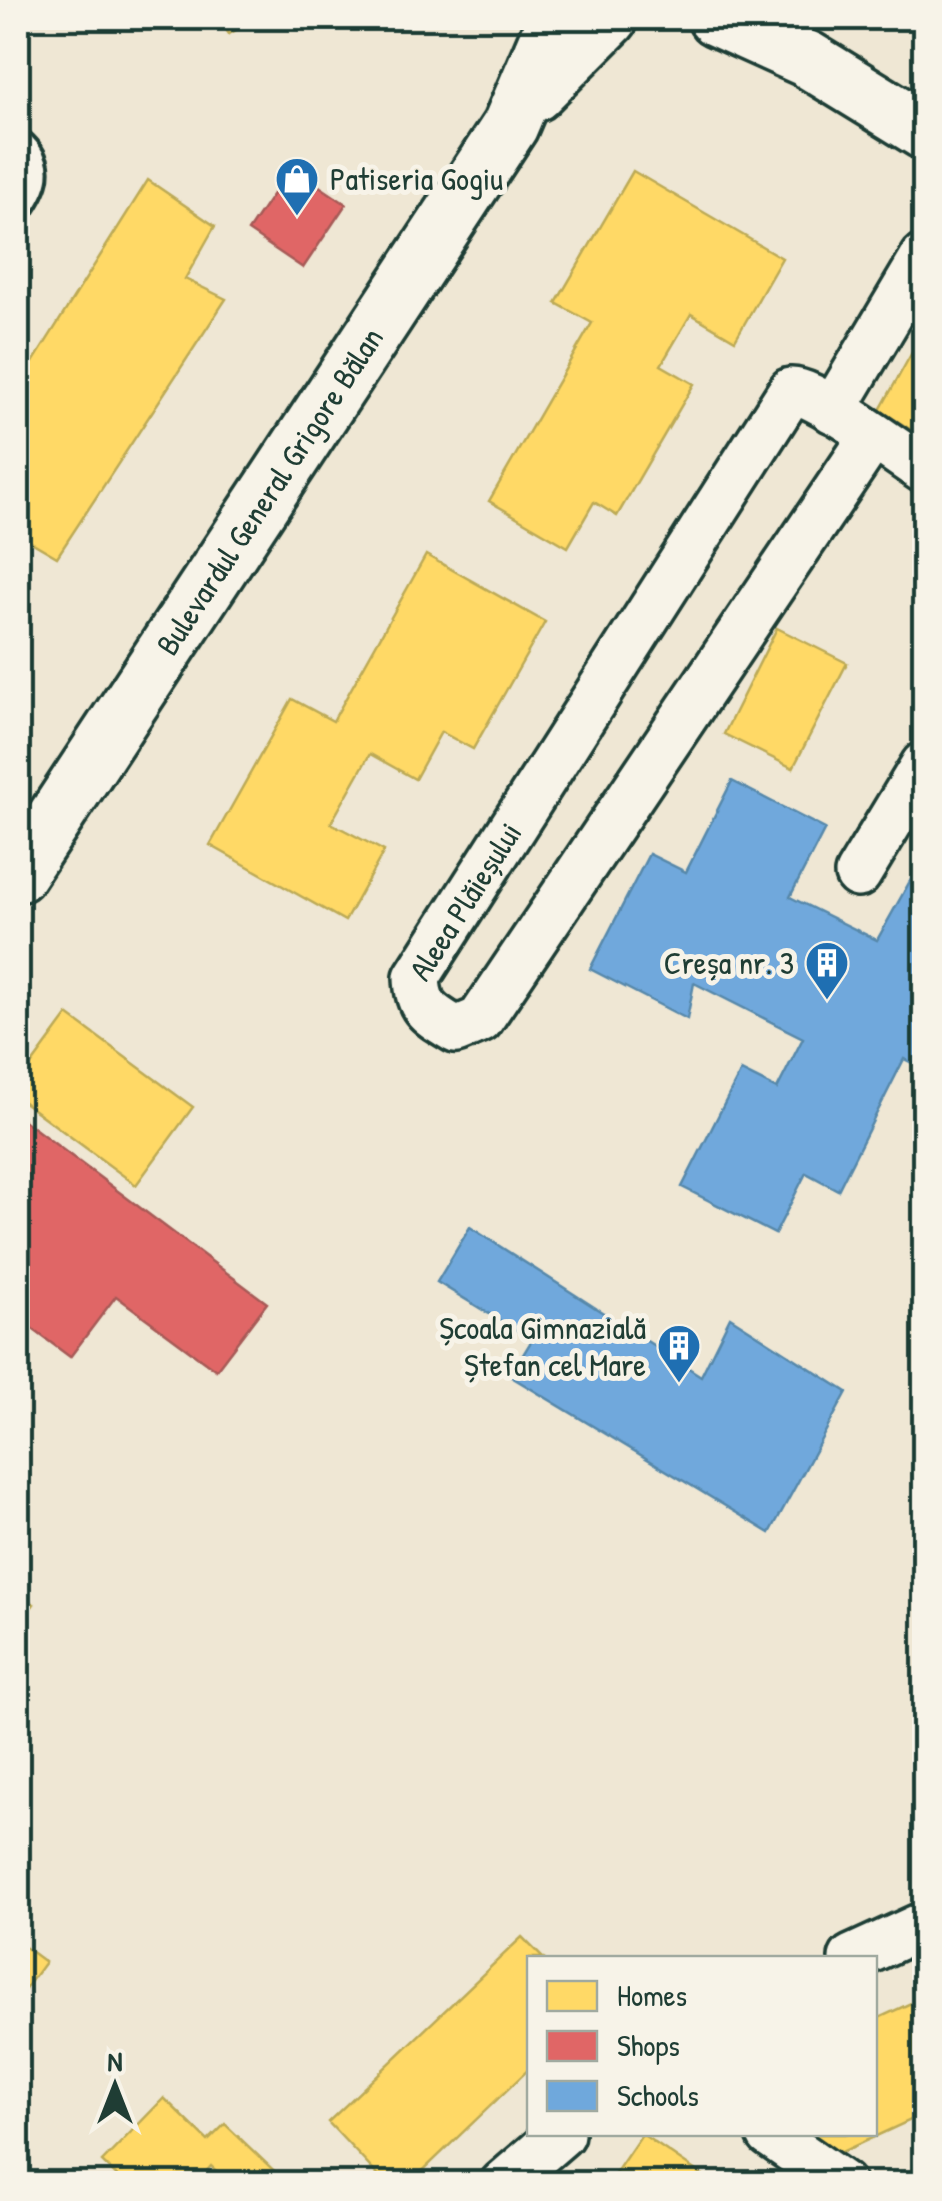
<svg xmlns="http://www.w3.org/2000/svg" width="942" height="2201" viewBox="0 0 942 2201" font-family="'Patrick Hand',sans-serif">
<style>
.homes{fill:#ffd966;stroke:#bcaa57;stroke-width:2.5}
.shops{fill:#e06666;stroke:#a65a57;stroke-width:2.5}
.schools{fill:#6fa8dc;stroke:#5788aa;stroke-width:2.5}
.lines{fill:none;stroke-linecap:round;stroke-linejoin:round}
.service-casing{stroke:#1f3d34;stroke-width:30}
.minor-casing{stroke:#1f3d34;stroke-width:52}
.tertiary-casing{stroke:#1f3d34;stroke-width:62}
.service{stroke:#f7f3e8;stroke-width:22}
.minor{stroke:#f7f3e8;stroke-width:45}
.tertiary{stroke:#f7f3e8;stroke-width:55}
.labels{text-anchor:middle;stroke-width:10;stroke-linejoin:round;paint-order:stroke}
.poi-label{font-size:32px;fill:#1f3d34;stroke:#f7f3e8;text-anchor:end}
.street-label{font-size:32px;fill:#1f3d34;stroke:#f7f3e8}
</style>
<rect width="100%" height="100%" fill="#efe7d4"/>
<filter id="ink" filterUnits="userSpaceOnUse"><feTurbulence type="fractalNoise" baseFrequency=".01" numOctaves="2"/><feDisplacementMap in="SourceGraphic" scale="20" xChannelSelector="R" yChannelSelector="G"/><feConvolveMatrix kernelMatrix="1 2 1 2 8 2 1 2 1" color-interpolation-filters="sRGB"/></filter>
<g filter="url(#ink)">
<path class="homes" d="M218,18H256L229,34Z
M633,171L782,258L735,340L691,314L661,365L694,384L617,516L594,502L568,547L489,501L592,323L556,303Z
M148,180L215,226L185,279L226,299L57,557L26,539L18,553V386Z
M924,331V438L880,410Z
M426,555L545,622L473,749L441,732L415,779L370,754L331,823L384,851L345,921L210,845L292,699L333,721Z
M777,628L847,663L793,768L724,734Z
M68,1015L193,1107L136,1185L18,1098V1083Z
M18,1592L34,1604L18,1626Z
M522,1937L543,1958H530V2068L409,2184H386L328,2122Z
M18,1942L45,1962L18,1999Z
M924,1997V2114L820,2162L806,2134H874V2020Z
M164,2098L208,2141L225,2124L288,2184H230L211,2166L195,2184H125L102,2162Z
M642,2134L715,2184H608Z"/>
<path class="shops" d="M291,167L346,204L303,268L248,231Z
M18,1116L267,1303L216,1370L116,1296L70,1357L18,1318Z"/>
<path class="schools" d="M732,781L825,829L790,897L877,940L924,856V1069L904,1059L838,1190L806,1173L775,1234L682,1187L741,1071L777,1089L803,1038L694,983L687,1019L590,969L649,854L686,872Z
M470,1227L701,1376L730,1317L847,1392L770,1533L510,1376L532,1340L437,1282Z"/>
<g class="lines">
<defs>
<path id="service" d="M18,140C48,164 37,187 18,213"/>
<g id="minor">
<path d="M833,410L924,257"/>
<path id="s1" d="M873,436L480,1020L456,1030C430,1014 418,1010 417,977L791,391C813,389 901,455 924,470"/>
<path d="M858,874L924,765"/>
<path d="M852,1958L924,1925"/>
<path d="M770,2134L842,2184"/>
<path d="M503,2184L561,2134"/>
</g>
<g id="tertiary">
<path d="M716,18L807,59L924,131"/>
<path d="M535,93L610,18"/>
<path id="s2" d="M18,874L510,126L556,18"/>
</g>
</defs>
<use href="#service" class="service-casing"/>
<use href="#minor" class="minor-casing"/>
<use href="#tertiary" class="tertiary-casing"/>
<use href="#service" class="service"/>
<use href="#minor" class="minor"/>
<use href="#tertiary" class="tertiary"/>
</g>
</g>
<defs>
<symbol id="shop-pin" viewBox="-11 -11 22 30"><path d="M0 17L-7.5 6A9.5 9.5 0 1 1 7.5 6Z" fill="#1f6fb2" stroke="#f7f3e8"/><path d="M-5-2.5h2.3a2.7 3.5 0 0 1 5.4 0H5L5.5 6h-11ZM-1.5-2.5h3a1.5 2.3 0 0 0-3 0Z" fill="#fff"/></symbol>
<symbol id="building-pin" viewBox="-11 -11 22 30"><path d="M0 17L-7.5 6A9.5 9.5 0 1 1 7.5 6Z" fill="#1f6fb2" stroke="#f7f3e8"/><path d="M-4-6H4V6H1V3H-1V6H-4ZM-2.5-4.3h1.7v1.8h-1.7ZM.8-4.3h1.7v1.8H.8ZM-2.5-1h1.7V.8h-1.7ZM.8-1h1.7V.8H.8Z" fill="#fff"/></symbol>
</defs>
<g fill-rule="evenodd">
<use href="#shop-pin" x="272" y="154" width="50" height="68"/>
<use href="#building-pin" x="802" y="938" width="50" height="68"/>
<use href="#building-pin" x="654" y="1321" width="50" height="68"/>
</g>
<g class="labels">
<g class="poi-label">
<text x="330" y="190" text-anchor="start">Patiseria Gogiu</text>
<text x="794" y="974">Creșa nr. 3</text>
<text x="646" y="1339">Școala Gimnazială<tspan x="646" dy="37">Ștefan cel Mare</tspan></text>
</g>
<g class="street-label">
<text dy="11" stroke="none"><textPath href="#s2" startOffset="458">Bulevardul General Grigore Bălan</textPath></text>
<text dy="11" stroke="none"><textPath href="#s1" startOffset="890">Aleea Plăieșului</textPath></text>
</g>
</g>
<rect width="942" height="2201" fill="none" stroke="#f7f3e8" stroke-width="60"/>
<rect x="30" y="30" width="882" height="2141" fill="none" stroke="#1f3d34" stroke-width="4" filter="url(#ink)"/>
<rect x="527" y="1956" width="350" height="180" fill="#f7f3e8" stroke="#a1aaa0" stroke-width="2.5"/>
<rect x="547" y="1981" width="50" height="30" fill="#ffd966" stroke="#a1aaa0" stroke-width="2.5"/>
<text x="617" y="2006" font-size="30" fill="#1f3d34">Homes</text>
<rect x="547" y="2031" width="50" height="30" fill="#e06666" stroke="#a1aaa0" stroke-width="2.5"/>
<text x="617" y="2056" font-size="30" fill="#1f3d34">Shops</text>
<rect x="547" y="2081" width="50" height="30" fill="#6fa8dc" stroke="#a1aaa0" stroke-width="2.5"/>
<text x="617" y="2106" font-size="30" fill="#1f3d34">Schools</text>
<g transform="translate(115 2086)" stroke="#f7f3e8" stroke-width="8" paint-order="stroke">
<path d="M0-8L18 38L0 25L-18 38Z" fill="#1f3d34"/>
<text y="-15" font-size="28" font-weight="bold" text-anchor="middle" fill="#1f3d34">N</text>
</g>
</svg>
